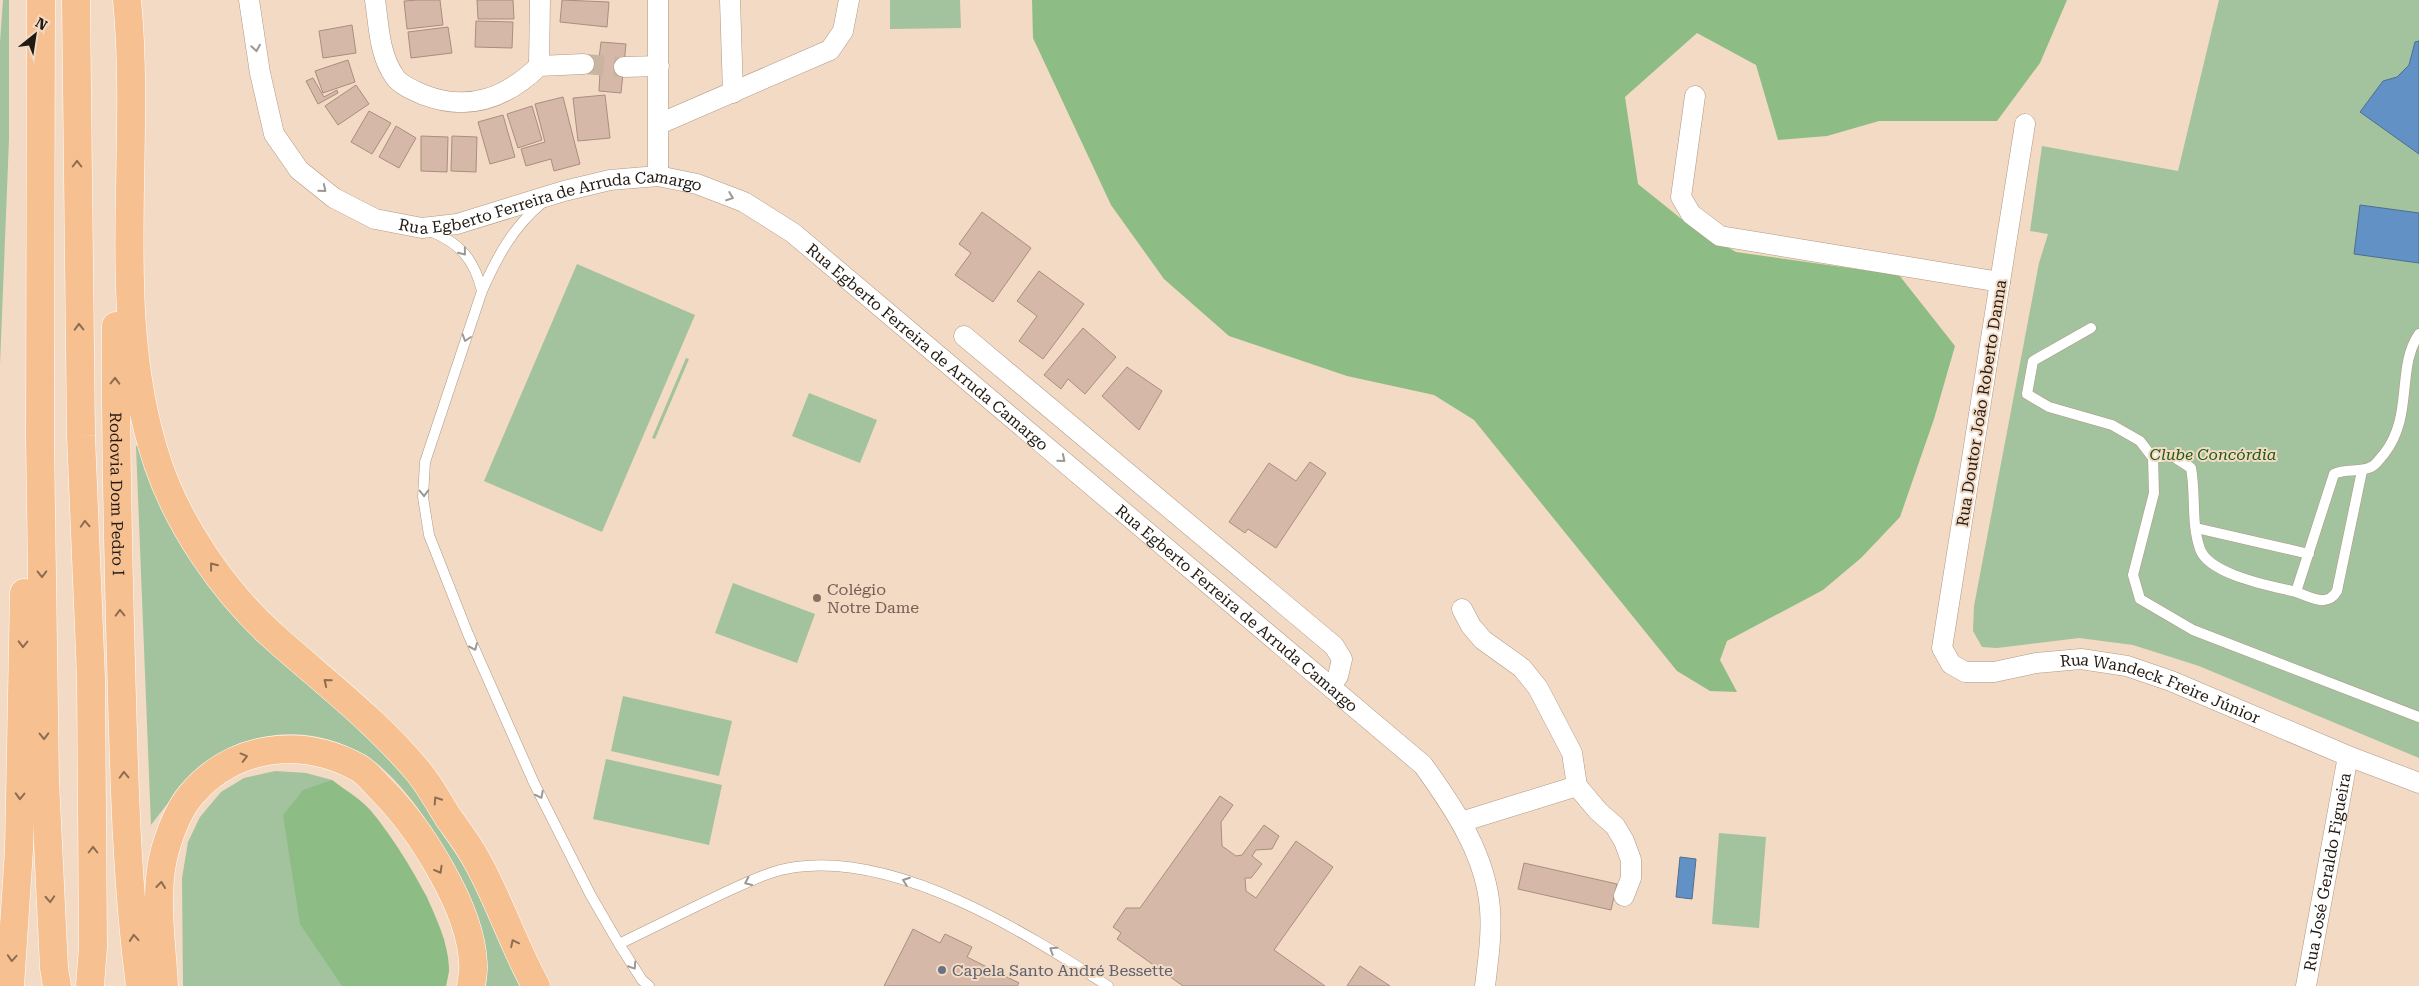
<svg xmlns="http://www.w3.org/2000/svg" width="2419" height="986" viewBox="0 0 2419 986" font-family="'Roboto Serif',serif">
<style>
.green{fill:#a3c29e}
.forest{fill:#8dbc85}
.water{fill:#6292c5;stroke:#4f6e8f}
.building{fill:#d6b8a9;stroke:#a98d7f}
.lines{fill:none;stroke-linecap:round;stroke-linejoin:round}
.minor-tunnel{stroke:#c9b4a0;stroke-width:20;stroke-dasharray:20 10;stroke-linecap:butt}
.service-casing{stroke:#b09884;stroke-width:11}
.minor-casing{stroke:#b09884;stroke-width:21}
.motorway-casing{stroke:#fff;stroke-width:29}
.service{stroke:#fff;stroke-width:10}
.minor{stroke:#fff;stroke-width:20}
.motorway{stroke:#f7c091;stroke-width:28}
.oneway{stroke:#9c9894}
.oneway2{stroke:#8c6d52}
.education-dot{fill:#8d6e63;stroke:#f3dac4;stroke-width:2}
.worship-dot{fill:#6b7280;stroke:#f3dac4;stroke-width:2}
.labels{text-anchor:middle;stroke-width:4;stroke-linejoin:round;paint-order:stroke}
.street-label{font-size:16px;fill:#221a12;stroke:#f3dac4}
.park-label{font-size:16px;font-style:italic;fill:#1e5c13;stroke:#f3dac4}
.education-label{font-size:16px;fill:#785e54;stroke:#f3dac4;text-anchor:start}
.worship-label{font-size:16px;fill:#5b616d;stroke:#f3dac4;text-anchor:start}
</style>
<rect width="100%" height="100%" fill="#f3dac4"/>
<path class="green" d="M3,0H9V139L0,365V42Z
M890,0H960L961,28L890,29Z
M2219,0H2419V758L2199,666L2133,645L2079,638L1997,648L1982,647L1973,631L1974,606L2039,263L2048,234L2030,231L2042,146L2178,171Z
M577,264L695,315L602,532L484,481Z
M686,358L689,359L655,439L652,438Z
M809,393L877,420L860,463L792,436Z
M142,444L160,490L425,798L452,838L524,986H486C492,936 470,893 446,851C428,820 396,774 366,756C318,727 262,727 215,756C189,774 170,801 151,825L136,446Z
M733,583L815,614L797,663L715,633Z
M623,696L732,721L719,776L611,751Z
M606,759L722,785L709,845L593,819Z
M275,771L306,773L332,780L370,810L397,847L427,897L444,939L449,970L446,986H183L182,878L188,842L200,817L221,792L244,778Z
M1719,833L1766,837L1759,928L1712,924Z"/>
<path class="forest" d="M1032,0H2067L2040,63L1997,121H1879L1827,136L1778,140L1756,65L1697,33L1625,97L1638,184L1684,221L1736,252L1899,275L1955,346L1934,419L1900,517L1861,558L1823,590L1727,641L1720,660L1737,692L1710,691L1677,671L1474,420L1434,395L1347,376L1229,336L1164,279L1111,205L1033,38Z
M332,780C345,790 361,799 371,811C399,844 451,927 449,971C448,976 447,981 446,986H342L300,924L283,815L303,790Z"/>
<path class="water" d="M2419,41V154L2360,112L2383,81L2397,77L2409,65L2415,42Z
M2360,205L2419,213V263L2354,254Z
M1680,857L1696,859L1692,899L1676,897Z"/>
<path class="building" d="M418,0H440L443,25L407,29L404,1Z
M477,0H513L514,19H478Z
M562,0L609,2L607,27L560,22Z
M476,21L513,22L512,48L475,47Z
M352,25L356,53L323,58L319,31Z
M448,27L452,53L411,58L408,32Z
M601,42L626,44L621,93L599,91L600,72L584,71L585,58L599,59Z
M348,60L355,82L323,93L315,71Z
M313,78L324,97L337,90L338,93L318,104L306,81Z
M356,85L369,104L338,125L325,106Z
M605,95L610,138L578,141L573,98Z
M563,97L580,164L554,171L551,159L526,166L521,149L545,142L535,104Z
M532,106L542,140L518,148L507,114Z
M369,111L391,123L372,154L351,142Z
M503,115L515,157L490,164L478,122Z
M396,126L416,138L399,168L379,157Z
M421,136L448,137L447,172L421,171Z
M452,136L477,137L476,172L451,171Z
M982,212L1031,248L993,302L955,275L971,253L959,244Z
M1039,271L1084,304L1043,359L1019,341L1037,316L1017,301Z
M1083,328L1116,357L1085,394L1068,379L1061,389L1044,375Z
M1127,367L1162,391L1139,430L1102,396Z
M1310,462L1326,473L1276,548L1248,529L1245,533L1229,522L1269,463L1296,481Z
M1220,796L1233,805L1221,822L1222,846L1236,856L1242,855L1264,825L1279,836L1272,849L1256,850L1252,856L1262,864L1251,878H1245L1246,891L1256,898L1296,841L1333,867L1274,950L1325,986H1183L1117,939L1121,933L1113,927L1126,908H1140Z
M1524,863L1617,884L1611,910L1518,889Z
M913,929L940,943L945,934L972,947L967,957L1019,983L1017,986H884Z
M1360,966L1390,986H1347Z"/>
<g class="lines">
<path class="minor-tunnel" d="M584,64L624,67"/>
<defs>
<path id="service" d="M430,231C460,243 474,259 482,291C497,257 513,227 542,203
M482,291L425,462L423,497L429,535L468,634L534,783L590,894L619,944L642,980L649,986
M2091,328L2033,361L2027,394L2049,407L2112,425L2140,441L2153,458L2154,493L2133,575L2140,599L2193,630L2419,717
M2153,458L2171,455L2191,468C2196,494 2191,524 2200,549C2209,575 2272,586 2296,592L2334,474C2346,468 2359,473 2371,467C2376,465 2380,458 2384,454C2414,416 2396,367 2419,334
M2196,528L2309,554
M2296,592C2311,597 2327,608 2337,591L2362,471
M619,944C656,926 692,908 728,891C750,881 772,870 796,867C899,853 1025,932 1108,986"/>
<g id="minor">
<path id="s1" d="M249,0L260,73L274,134L299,170L334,198L375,219L422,228L457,224L564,191L610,180L658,176L697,184L744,202L793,233L1423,765C1454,808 1486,855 1490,909C1492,935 1488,961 1485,986"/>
<path d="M375,0C379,26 379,55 395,77C400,85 415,91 424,95C469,112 506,98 539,66L584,64"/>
<path d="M730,0L733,93"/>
<path d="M539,66L540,0"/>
<path d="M624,67L659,66"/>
<path d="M1695,96L1681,197L1691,214L1720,236L2000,282"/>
<path d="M659,124L830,50L843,31L849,0"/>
<path id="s2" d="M2025,124L1942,648L1951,664L1965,672H1994L2036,663L2081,659L2127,666L2171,681L2348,756L2419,783"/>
<path d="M658,176V0"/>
<path d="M964,336L1334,646L1342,659L1338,676L1330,686"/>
<path d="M1462,609L1471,626L1483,640L1522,668L1538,688L1572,753L1577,786L1598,811L1615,826L1624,841L1631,860V878L1624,896"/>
<path d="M1461,822L1577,786"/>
<path id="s3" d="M2306,986L2348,756"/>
</g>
<g id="motorway">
<path d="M41,0L40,439L45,780L54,968L57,986"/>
<path d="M76,0L81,436L91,678L93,947L90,986"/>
<path d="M127,0C142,152 108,317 158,464C179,526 224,592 273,636C322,680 374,719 417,770C429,784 438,801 448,817C457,830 468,844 476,859C499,899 513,945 536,986"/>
<path id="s4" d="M116,326C115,438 118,550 121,662C124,770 126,879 140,986"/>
<path d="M10,986L19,850L24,593"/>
<path d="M164,986C162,943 153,893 165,850C170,833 179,809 191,795C233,745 302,736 359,768C367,773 374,782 381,789C419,827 471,908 473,963C474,971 472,979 471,986"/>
</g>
</defs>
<use href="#service" class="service-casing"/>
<use href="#minor" class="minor-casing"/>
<use href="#motorway" class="motorway-casing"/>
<use href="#service" class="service"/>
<use href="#minor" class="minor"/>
<use href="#motorway" class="motorway"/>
</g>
<defs><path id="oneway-chevron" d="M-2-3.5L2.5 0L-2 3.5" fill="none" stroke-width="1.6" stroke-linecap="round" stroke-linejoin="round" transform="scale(1.25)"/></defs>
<g class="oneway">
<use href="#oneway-chevron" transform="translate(256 48) rotate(81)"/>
<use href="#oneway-chevron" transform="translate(323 189) rotate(40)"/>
<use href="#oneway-chevron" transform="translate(730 197) rotate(21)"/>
<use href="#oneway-chevron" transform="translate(463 252) rotate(51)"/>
<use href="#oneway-chevron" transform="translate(466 338) rotate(108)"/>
<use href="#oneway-chevron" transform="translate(1062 459) rotate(40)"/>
<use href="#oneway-chevron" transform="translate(424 493) rotate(89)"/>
<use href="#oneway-chevron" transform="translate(474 647) rotate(66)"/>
<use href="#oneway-chevron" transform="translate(540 795) rotate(63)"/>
<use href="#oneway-chevron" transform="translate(906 881) rotate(-160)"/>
<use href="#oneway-chevron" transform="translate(748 882) rotate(155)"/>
<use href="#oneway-chevron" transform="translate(1053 950) rotate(-147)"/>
<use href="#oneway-chevron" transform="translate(633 966) rotate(57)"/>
</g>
<g class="oneway2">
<use href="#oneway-chevron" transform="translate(77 164) rotate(-90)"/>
<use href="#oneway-chevron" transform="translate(79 327) rotate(-91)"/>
<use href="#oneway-chevron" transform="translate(115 381) rotate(-89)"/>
<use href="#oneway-chevron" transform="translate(85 524) rotate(-93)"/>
<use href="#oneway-chevron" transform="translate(213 566) rotate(-128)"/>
<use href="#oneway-chevron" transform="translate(42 574) rotate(89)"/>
<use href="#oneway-chevron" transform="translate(120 613) rotate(-91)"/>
<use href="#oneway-chevron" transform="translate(23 644) rotate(91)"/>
<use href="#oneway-chevron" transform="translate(327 682) rotate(-140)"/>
<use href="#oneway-chevron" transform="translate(44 736) rotate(89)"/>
<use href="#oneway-chevron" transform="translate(244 757) rotate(-15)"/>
<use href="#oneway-chevron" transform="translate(124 775) rotate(-92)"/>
<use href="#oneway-chevron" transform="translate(20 796) rotate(92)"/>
<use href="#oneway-chevron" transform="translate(437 800) rotate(-123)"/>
<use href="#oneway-chevron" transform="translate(93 850) rotate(-90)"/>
<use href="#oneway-chevron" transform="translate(439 870) rotate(61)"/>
<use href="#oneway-chevron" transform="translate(161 885) rotate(-84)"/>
<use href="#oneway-chevron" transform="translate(50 899) rotate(87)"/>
<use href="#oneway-chevron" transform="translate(134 938) rotate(-95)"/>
<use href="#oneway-chevron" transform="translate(514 943) rotate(-116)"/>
<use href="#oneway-chevron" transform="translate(12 958) rotate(94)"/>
</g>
<circle class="education-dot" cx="817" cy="598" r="5"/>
<circle class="worship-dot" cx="942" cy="970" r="5"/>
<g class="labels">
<g class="street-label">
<text dy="6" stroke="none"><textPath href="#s1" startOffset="451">Rua Egberto Ferreira de Arruda Camargo</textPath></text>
<text dy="6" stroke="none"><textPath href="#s1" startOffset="886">Rua Egberto Ferreira de Arruda Camargo</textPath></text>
<text transform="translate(1981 403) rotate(-81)" y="6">Rua Doutor João Roberto Danna</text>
<text dy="6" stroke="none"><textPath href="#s4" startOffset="168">Rodovia Dom Pedro I</textPath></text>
<text dy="6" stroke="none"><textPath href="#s1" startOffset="1291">Rua Egberto Ferreira de Arruda Camargo</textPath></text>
<text dy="6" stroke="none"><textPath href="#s2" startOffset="766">Rua Wandeck Freire Júnior</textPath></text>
<text dy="6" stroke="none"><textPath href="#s3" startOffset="116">Rua José Geraldo Figueira</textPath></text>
</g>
<g class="park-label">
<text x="2213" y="460">Clube Concórdia</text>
</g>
<g class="education-label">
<text x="827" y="595">Colégio<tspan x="827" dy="18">Notre Dame</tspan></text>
</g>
<g class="worship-label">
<text x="952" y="976">Capela Santo André Bessette</text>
</g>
</g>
<g transform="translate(35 35) rotate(30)" stroke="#f3dac4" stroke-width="4" paint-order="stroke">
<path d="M0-4L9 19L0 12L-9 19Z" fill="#221a12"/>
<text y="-8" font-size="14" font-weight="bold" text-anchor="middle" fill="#221a12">N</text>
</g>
</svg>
